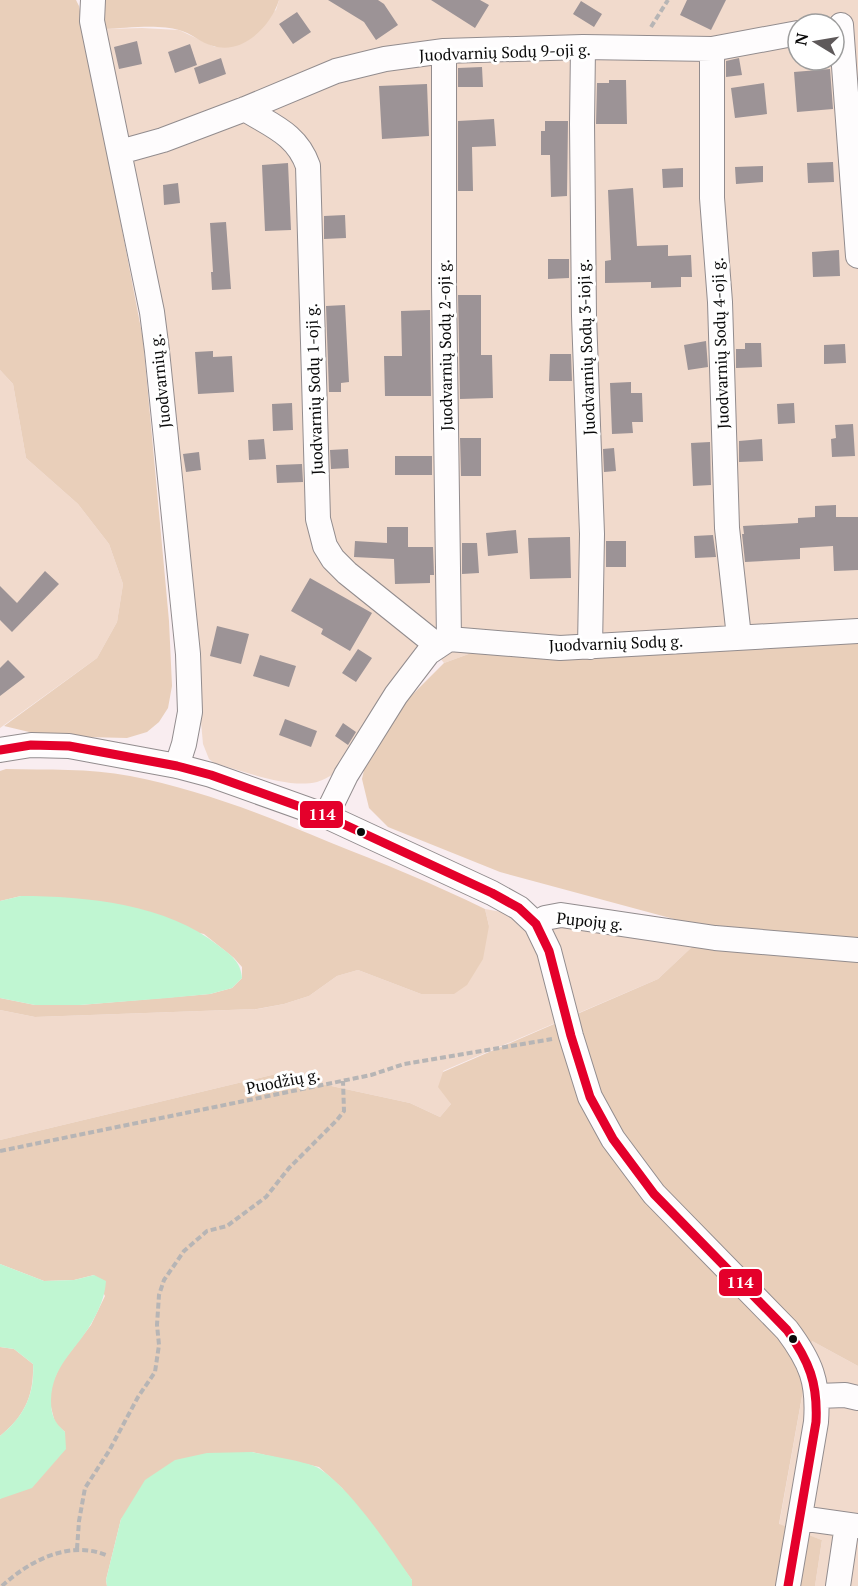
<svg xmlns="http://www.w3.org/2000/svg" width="858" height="1586" viewBox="0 0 858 1586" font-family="'PT Serif',serif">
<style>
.green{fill:#f1dacc;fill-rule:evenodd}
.forest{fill:#e9cfba}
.water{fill:#c0f6d2}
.building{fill:#9c9396}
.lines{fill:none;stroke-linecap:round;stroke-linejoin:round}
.street-casing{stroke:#928c8e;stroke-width:26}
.path{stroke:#b7b5b5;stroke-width:4;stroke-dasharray:6 3;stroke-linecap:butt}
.street{stroke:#fefcfd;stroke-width:24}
.bus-1-casing{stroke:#fff;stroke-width:14}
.bus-1{stroke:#e4002b;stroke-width:9}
.bus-dot{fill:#0a0a0a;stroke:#fff;stroke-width:2}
.labels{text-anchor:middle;stroke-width:6;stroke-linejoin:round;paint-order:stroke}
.street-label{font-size:16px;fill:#0a0a0a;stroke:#fff}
.line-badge{stroke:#fff;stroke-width:2}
.badge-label{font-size:16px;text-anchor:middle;font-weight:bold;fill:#fff}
</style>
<rect width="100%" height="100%" fill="#f9edf0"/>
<path class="green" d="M279,0H858V643L474,652L444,663L430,646L338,771C332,775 324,780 317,782C287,789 244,771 214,763L209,759L203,744L165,323L105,29L142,28L179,30L215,47L276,10ZM798,24H834V60H798Z
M0,370L13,384L26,458L78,504L109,544L123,584L117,622L97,658L0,728Z
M485,909L693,946L658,979L443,1071L451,1104L440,1117L410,1103L276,1074L0,1140V1010L35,1017L258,1009L284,1004L309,996L337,976L358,970L421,994L489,926Z
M812,1341L858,1366V1586H815L822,1540L779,1525Z"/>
<path class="forest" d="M0,0H76L79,6L143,339L169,621L172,686L168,708L159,722L147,732L127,738L46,736L4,726L97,658L117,622L123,584L109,544L78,504L26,458L13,384L0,370Z
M104,0H279C271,26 243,55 213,46C201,43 191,33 179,30C160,24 125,28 105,29Z
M858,643V1366L812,1341L779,1524L822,1540L815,1586H412V1580L342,1488L319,1467L252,1452L121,1519L106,1580L107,1586H0V1499L65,1432L55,1423L51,1407V1386L61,1364L91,1325L105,1296L94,1275L74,1280L44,1281L0,1264V1140L276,1074L410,1103L440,1117L451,1104L438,1087L443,1072L658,979L693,946L696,925L500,872L388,827L369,808L362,779L367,757L407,700L444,663L474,652Z
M6,769C47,770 89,768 130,776C198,789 265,815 329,842C382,863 434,884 485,909L489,926L483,959L467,985L454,994H421L358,970L337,976L309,996L284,1004L257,1009L35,1017L0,1010V998L35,1005H80L210,994L232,988L242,978V967L234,958L204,934L21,896L0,901V771Z
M0,1347L14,1349L33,1364C34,1395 25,1416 0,1436Z"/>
<path class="water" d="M21,896C86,896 167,904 219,946C231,955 241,962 242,978L232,988L210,994L168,998L80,1005H35L0,998V901Z
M0,1264L44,1281L74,1280L94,1275L106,1281C105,1297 99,1310 91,1324C75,1351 52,1366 51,1400C51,1415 54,1422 65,1432L66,1449L32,1488L0,1499V1436C24,1417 35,1394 33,1364L14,1349L0,1347Z
M252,1452C266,1455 311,1462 320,1469C352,1490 390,1548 412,1580V1586H107L106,1580L121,1519L145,1480L175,1460L207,1453Z"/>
<path class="building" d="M328,0H378L384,4L398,25L376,40L364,22Z
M431,0H480L489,5L475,28Z
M687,0H726L711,30L680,15Z
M581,1L602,14L594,27L573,14Z
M297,12L311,32L293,44L279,24Z
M137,41L142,64L119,69L114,47Z
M190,44L197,65L175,73L168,52Z
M221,58L226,74L199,84L194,68Z
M739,58L742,75L726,77V61Z
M482,67L483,87H458V68Z
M830,69L833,109L797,112L794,72Z
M609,80H626L627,124H596L597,83H609Z
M764,83L767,114L735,118L731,88Z
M427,84L429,136L382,139L379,86Z
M494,119L496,146L472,147L473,191H458V121Z
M545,121H568L567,196L551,197L550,155H541V131H545Z
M833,162L834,182L808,183L807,163Z
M288,163L291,230L265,231L262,165Z
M763,166V182L736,184L735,167Z
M683,168V187L663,188L662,169Z
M178,183L180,203L164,205L163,185Z
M633,188L637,246L668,245V256L691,255L692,277H681V287L651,288V282L605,283V261L611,260L608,190Z
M345,215L346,238L324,239V216Z
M226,222L231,289L212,290L211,272H213L210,223Z
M839,250L840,276L813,277L812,252Z
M548,259H569V278L548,279Z
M458,295H481V355H492L493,398L460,399Z
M345,305L349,382L341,383V392H329L326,306Z
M430,310L431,396H385L384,356H402L401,311Z
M706,341L708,367L688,370L684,345Z
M745,343H761L762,367L736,368V349H745Z
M845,344L846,363L824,364V345Z
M213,351V357L232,356L234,392L198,394L195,352Z
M550,354H571L572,381H549Z
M631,382V393H642L643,422H632L633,433L612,434L610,383Z
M292,403L293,430L273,431L272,404Z
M794,403L795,423L778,424L777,404Z
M853,424L855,456L832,457L831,439L836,438L835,425Z
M460,438H481V476H461Z
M264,439L266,459L249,460L248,440Z
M762,439L763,461L739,462V441Z
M710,442L711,485L693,486L691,443Z
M614,448L616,471L604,472L603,449Z
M348,449L349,468L331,469L330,450Z
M199,452L201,470L186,472L183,454Z
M395,456H432V475H395Z
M302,464L303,482L277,483L276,465Z
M836,505V517H858V570L834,571L833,546L800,548V559L745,562L742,534H744L743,526L798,523V518L815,517V506Z
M387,527H408V547H433L434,575H430V583L395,584L394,559L354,557L355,541L387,543Z
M516,530L518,553L488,556L486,533Z
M713,535L716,557L695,558L694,536Z
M570,537L571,578L530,579L528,538Z
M606,541H626V567H606Z
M462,543H477L479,573L462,574Z
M45,571L59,584L12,632L0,620V586L17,603Z
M310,578L372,613L350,651L321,634L323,629L291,611Z
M217,626L249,634L241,664L210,656Z
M358,649L372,658L356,682L342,673Z
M260,655L296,666L289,687L253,676Z
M8,660L25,677L0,696V668Z
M285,719L317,731L311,747L279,735Z
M343,723L356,732L348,745L335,736Z"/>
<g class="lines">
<defs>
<path id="street" d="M93,0L92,21L152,312L157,351L188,654L190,712L184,744L177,766
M841,25L858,256
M583,47L582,124L584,316L592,534L590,647
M712,49V198L720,302L727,528L739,637
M444,51V286L449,639
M245,109C272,126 297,134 308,166L318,519L325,546L333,559L347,573L438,646
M120,152L163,140L245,109L336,71L385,59L444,51L583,47L712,49L798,33
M0,750L31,745L69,746L177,766L211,775L326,816L492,893L519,908L536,924L549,951L571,1036L590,1097L613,1139L654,1194L787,1330C811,1362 819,1382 816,1422L788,1586
M326,816L346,775L396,695L428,653L449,639L560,648L858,631
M536,924L545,918L561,915L715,938L858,950
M818,1396L845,1395L858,1398
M800,1518L858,1526
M838,1586L847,1525"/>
</defs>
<use href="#street" class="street-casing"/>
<path class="path" d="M651,27L668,0
M0,1151L371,1075L404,1064L552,1039
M77,1549L79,1521L85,1488L109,1451L138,1397L155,1372L159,1345L157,1325L159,1295L164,1280L184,1251L207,1231L227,1226L266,1197L289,1168L337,1120L344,1111L343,1081
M2,1586C29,1561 69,1540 106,1555"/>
<use href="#street" class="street"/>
<defs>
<path id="bus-1" d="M0,750L31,745L69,746L177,766L211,775L326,816L492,893L519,908L536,924L549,951L571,1036L590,1097L613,1139L654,1194L787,1330C809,1361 818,1383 816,1422L788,1586"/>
</defs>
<use href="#bus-1" class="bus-1-casing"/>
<use href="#bus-1" class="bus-1"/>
</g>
<g class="bus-dot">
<circle cx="361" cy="832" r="5"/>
<circle cx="793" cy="1339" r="5"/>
</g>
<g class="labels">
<g class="street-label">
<text transform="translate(505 52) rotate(-2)" y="6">Juodvarnių Sodų 9-oji g.</text>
<text transform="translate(720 343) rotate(-92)" y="6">Juodvarnių Sodų 4-oji g.</text>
<text transform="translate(445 345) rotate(-91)" y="6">Juodvarnių Sodų 2-oji g.</text>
<text transform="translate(586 347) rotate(-92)" y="6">Juodvarnių Sodų 3-ioji g.</text>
<text transform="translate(160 381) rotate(-96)" y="6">Juodvarnių g.</text>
<text transform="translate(314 389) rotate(-92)" y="6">Juodvarnių Sodų 1-oji g.</text>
<text transform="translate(616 643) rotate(-2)" y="6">Juodvarnių Sodų g.</text>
<text transform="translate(590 921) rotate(6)" y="6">Pupojų g.</text>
<text transform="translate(283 1081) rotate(-11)" y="6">Puodžių g.</text>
</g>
</g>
<g class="line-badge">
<rect x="299" y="800" width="45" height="29" rx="6" fill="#e4002b"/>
<rect x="718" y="1268" width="45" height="29" rx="6" fill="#e4002b"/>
</g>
<g class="badge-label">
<text x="322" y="820">114</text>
<text x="740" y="1288">114</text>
</g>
<g transform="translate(816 42) rotate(281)"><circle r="28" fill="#ffffff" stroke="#9d9d9d" stroke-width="1.5"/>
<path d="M0-4.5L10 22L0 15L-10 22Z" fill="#5e595a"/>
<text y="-9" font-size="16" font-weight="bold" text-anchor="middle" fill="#0a0a0a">N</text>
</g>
</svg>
